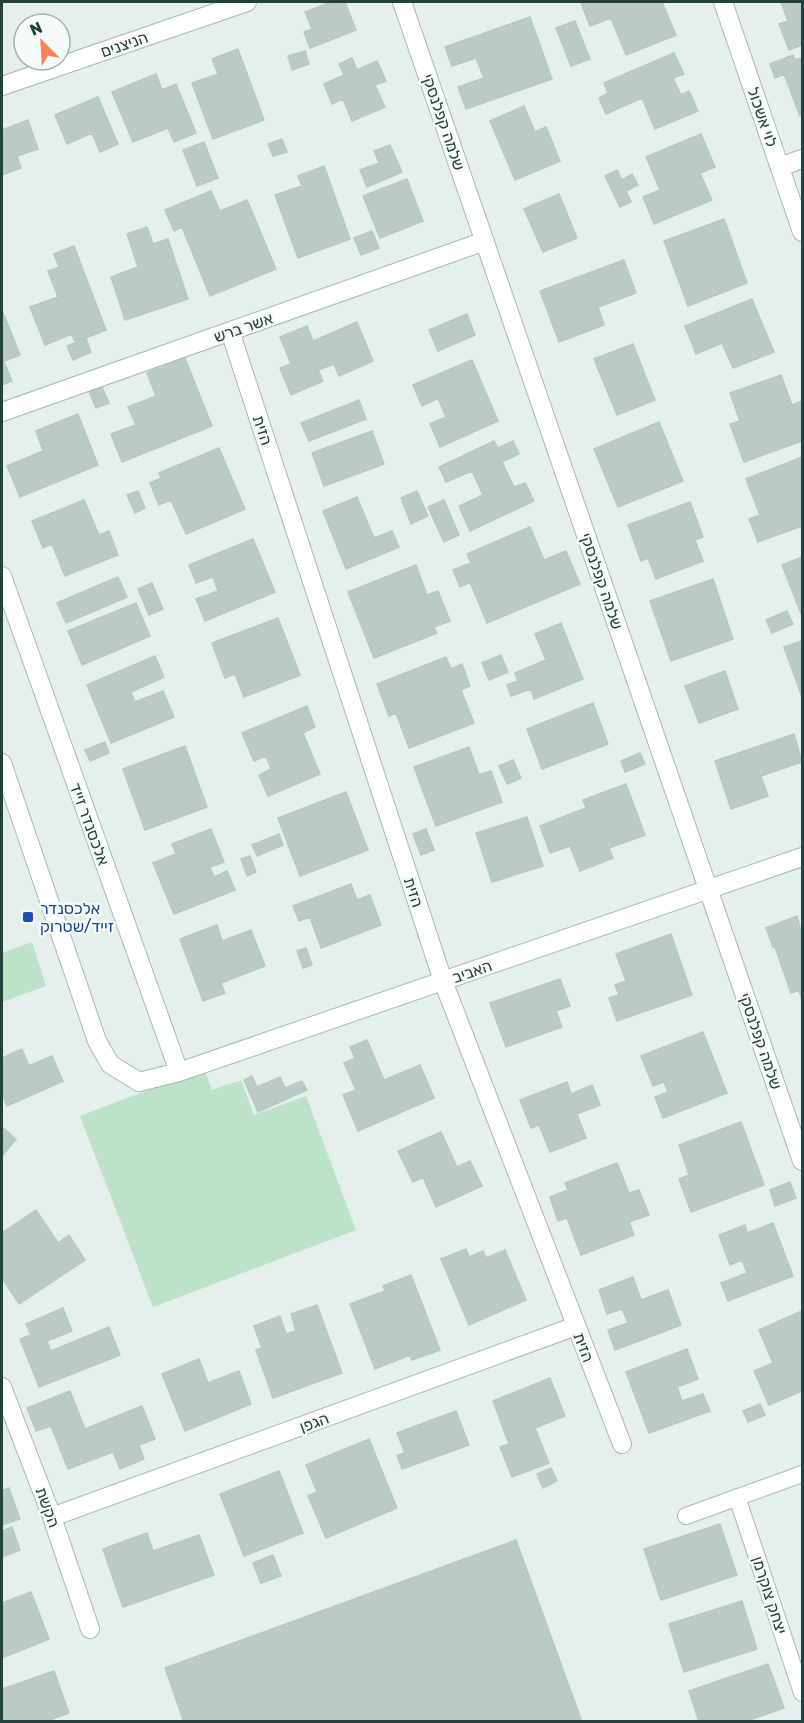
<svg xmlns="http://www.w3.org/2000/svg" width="804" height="1723" viewBox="0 0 804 1723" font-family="Rubik,Heebo,sans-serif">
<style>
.green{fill:#bce2c8}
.building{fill:#bacac4;stroke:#b6cac2;stroke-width:1.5}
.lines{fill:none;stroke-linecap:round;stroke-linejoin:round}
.lane-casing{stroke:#a7b8b3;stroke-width:18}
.street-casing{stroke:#a7b8b3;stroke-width:20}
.secondary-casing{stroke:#a2bcb4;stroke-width:20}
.lane{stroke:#fff;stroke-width:16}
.street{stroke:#fff;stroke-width:18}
.secondary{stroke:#fff;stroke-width:18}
.transit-dot{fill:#1a4fb4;stroke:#f6fbf9;stroke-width:2}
.labels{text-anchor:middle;stroke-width:5;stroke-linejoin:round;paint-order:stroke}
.street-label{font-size:16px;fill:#22433b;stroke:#f6fbf9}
.transit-label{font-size:16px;fill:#164399;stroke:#f6fbf9;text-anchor:start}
</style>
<rect width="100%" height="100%" fill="#e5efeb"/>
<path class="green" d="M32,942L46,986L2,1002V953Z
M204,1069L212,1090L241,1080L254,1115L306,1096L356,1230L153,1307L80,1116Z"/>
<path class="building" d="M331,2H345L356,30L310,48L304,32L312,29L305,12Z
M586,2H662L676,35L626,55L611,18L590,26L581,3Z
M781,2H802V45L789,50L779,24L788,21Z
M530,17L552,79L466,109L458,87L484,78L476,58L452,66L445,47Z
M575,21L590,59L571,66L556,28Z
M238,49L264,120L213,139L192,83L218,74L212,59Z
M305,51L309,64L292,70L288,56Z
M674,53L684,74L673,78L681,95L689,91L698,111L655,129L642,98L606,114L599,98L608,93L604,83Z
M793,55L795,60L802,58V115L800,116L784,74L775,78L770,64Z
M352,58L357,70L377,61L386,81L375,85L385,107L352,121L343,99L332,104L324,84L344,75L339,64Z
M156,74L162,90L176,84L196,133L174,142L168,128L133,142L112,92Z
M98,97L118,144L100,152L92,133L67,144L55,115Z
M524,106L535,132L546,127L560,161L515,180L490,121Z
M28,120L38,149L17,156L21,168L2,175V130Z
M701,134L715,167L700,173L712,200L654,224L643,197L660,190L646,157Z
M282,139L287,152L273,156L268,144Z
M204,142L218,178L197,186L183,150Z
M390,145L402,172L367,187L360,170L379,163L374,151Z
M324,166L350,239L298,258L275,195L302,186L298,176Z
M617,170L622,180L632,174L638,185L626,191L631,202L620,207L605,176Z
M407,179L423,221L380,238L363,196Z
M211,191L220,211L247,200L276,269L210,296L182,227L174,231L165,210Z
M559,194L577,238L543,252L524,209Z
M724,219L747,283L688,306L664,241Z
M147,227L153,244L168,239L188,299L125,320L111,277L138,267L127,234Z
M372,231L379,248L361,255L354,238Z
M74,246L106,330L75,342L72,334L45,345L30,307L58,297L48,271L59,267L54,254Z
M624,260L636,293L598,307L604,325L559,342L540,291Z
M752,299L774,352L733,368L722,343L696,354L685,326Z
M2,310L20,355L2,362Z
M467,314L475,335L438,351L429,330Z
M357,322L373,361L339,376L334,364L318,370L323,381L291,395L280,368L291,364L280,337L307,326L313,341Z
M86,338L91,352L73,360L67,346Z
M633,344L655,400L617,415L594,359Z
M185,358L212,426L122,462L111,434L136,425L128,407L156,396L147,373Z
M472,360L498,421L440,447L430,424L446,417L438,398L422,406L413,385Z
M2,362H4L12,381L2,385Z
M781,375L792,405L802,401V441L744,462L730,424L740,421L730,393Z
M99,380L109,403L96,408L87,386Z
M359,400L366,419L309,441L301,423Z
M78,414L98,465L20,497L7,466L43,451L36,431Z
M659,422L683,481L618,507L594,449Z
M372,431L384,464L324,486L312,453Z
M494,441L498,448L513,441L519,454L502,462L514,487L525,483L534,501L470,531L459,506L483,495L472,471L446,482L439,467Z
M219,448L245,509L186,534L171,500L159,505L150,483L161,478L159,473Z
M802,457V526L758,542L749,519L760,515L746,479Z
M138,491L145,508L135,513L127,495Z
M417,491L428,516L411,524L401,498Z
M357,497L374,538L392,531L399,547L346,569L323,511Z
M84,500L99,535L109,531L118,555L65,576L52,544L43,548L32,521Z
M444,500L459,535L444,542L428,507Z
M690,502L703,537L695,540L703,561L656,579L648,558L641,561L628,525Z
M530,527L544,560L566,551L580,584L487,623L470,582L460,587L453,570L471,563L467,554Z
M253,539L275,592L205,621L196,599L218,591L213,577L196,583L189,565Z
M802,557V616L782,565Z
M416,565L427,595L438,591L450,621L434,627L437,633L374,658L348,592Z
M118,577L127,597L66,623L57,603Z
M713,579L733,639L671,661L650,601Z
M152,583L163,609L149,615L138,589Z
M136,603L150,636L82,665L68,631Z
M787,611L793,624L772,633L766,620Z
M278,618L300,675L244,697L235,674L225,678L212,643Z
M561,623L583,679L534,699L531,689L511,696L507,685L518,681L515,673L546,660L535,634Z
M802,641V697L784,647Z
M501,655L508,672L489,680L482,663Z
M155,656L164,677L131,692L135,702L163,691L174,717L111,743L87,685Z
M446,657L451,669L462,664L470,686L461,690L474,723L409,748L396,713L389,716L377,684Z
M725,671L738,709L699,723L685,686Z
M593,703L608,744L542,769L527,729Z
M307,706L315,727L303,733L320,774L268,796L259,775L271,769L266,756L254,761L242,733Z
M794,734L802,762L761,776L768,796L731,809L715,761Z
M105,742L109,753L90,761L85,750Z
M185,746L207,807L145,830L123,769Z
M469,747L479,775L491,771L502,802L436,826L414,767Z
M640,753L645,764L625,772L621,761Z
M513,760L521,778L507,784L499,766Z
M626,784L645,835L609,848L613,858L580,871L570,846L550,853L540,826L586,808L583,800Z
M346,792L368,850L300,876L278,818Z
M527,817L543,866L492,882L476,833Z
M211,829L224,862L210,867L214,877L227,871L235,890L174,914L153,863L176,854L172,844Z
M426,829L434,850L421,855L413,834Z
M279,834L283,845L257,856L252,845Z
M250,856L256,872L247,876L241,859Z
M351,884L357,900L370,895L381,925L321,948L310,917L299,921L293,906Z
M797,916L802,936L773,947L766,928Z
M217,925L222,941L251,930L265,966L221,983L225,993L203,1001L180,939Z
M671,934L692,995L617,1021L609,998L619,995L615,985L626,981L616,954Z
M802,936V1000L799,990L791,993L775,947Z
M306,948L312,965L303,968L297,951Z
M560,979L570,1006L556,1011L562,1027L506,1047L490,1003Z
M703,1032L727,1093L663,1118L655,1097L668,1092L664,1082L653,1086L641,1056Z
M367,1040L384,1080L420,1065L434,1098L358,1131L343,1095L356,1090L344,1063L355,1058L350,1047Z
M22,1049L29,1066L52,1056L63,1081L7,1106L2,1094V1058Z
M252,1076L257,1087L280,1077L285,1088L302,1081L307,1090L258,1112L244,1080Z
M567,1082L571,1094L592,1085L600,1105L577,1114L586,1138L550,1152L539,1125L531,1128L520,1100Z
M741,1122L764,1185L691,1212L679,1179L689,1175L679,1145Z
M2,1127L16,1139L3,1155L2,1154Z
M441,1132L457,1167L470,1161L482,1186L436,1207L423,1177L413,1182L398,1151Z
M617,1163L629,1193L639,1190L649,1215L629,1222L634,1235L581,1255L567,1218L558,1221L550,1197L568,1190L565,1183Z
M790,1182L796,1198L775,1206L770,1190Z
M36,1210L58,1243L69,1235L85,1260L19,1304L2,1278V1233Z
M773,1223L793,1276L728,1301L721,1283L747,1273L742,1260L730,1265L719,1235L745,1225L747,1233Z
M466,1249L469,1257L483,1251L486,1258L505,1250L526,1300L469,1325L441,1259Z
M411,1275L440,1350L412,1360L383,1286Z
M633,1277L641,1300L668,1290L681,1325L615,1350L608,1330L628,1323L622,1309L607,1314L599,1290Z
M385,1291L410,1355L375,1369L350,1304Z
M317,1305L342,1373L273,1398L256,1350L262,1348L254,1326L280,1316L286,1334L296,1331L291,1314Z
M63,1308L72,1331L47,1341L51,1351L109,1327L120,1355L39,1387L20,1339L31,1335L26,1324Z
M802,1311V1391L769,1405L754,1371L773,1363L759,1330Z
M687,1349L698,1379L677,1387L682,1401L703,1394L710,1411L649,1433L626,1372Z
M199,1359L208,1383L239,1371L251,1404L185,1431L162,1374Z
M550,1378L565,1416L535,1428L549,1463L512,1477L500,1447L509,1444L493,1401Z
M70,1391L85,1429L142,1406L155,1439L139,1445L144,1459L120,1469L113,1452L68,1469L51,1426L36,1431L27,1408Z
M760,1404L765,1415L748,1422L743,1411Z
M456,1411L469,1445L402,1469L397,1455L405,1453L397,1433Z
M369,1439L397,1508L326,1538L308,1496L317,1492L306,1465Z
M551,1468L557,1481L543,1488L537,1474Z
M279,1471L303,1533L244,1556L220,1494Z
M9,1488L20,1519L2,1525V1491Z
M720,1524L737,1575L661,1600L644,1549Z
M12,1527L20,1550L2,1557V1531Z
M147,1533L153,1551L199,1535L214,1575L123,1607L103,1549Z
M516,1540L582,1722H184L165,1668Z
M273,1555L281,1576L261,1583L253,1563Z
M31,1592L49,1639L2,1658V1603Z
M742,1601L757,1649L684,1672L669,1624Z
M768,1664L784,1708L744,1722H699L689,1691Z
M54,1671L69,1713L44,1722H4L2,1715V1689Z"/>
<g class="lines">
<defs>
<path id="lane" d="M737,1497L802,1693
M686,1516L802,1474"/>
<path id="street" d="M402,2L802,1161
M2,86L247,2
M780,167L802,159
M230,331L443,981L622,1444
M2,412L485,241
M2,1387L52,1517L90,1629
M52,1517L576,1326"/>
<path id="secondary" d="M723,2L802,232
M2,576L179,1072
M2,763L97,1041L110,1064L139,1082L179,1072L802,857"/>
</defs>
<use href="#lane" class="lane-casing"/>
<use href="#street" class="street-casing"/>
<use href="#secondary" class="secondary-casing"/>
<use href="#lane" class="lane"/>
<use href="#street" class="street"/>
<use href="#secondary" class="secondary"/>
</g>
<rect class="transit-dot" x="22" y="911" width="12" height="12" rx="3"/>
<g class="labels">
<g class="street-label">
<text transform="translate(124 44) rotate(-19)" y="6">הניצנים</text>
<text transform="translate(763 117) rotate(71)" y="6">לוי אשכול</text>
<text transform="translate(444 122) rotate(71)" y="6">שלמה קפלנסקי</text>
<text transform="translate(243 327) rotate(-19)" y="6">אשר ברש</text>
<text transform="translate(263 430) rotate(72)" y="6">הזית</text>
<text transform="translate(602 581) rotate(71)" y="6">שלמה קפלנסקי</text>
<text transform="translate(90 824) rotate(70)" y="6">אלכסנדר זייד</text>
<text transform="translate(414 892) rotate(72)" y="6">הזית</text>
<text transform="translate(472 971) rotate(-19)" y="6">האביב</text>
<text transform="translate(761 1041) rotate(71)" y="6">שלמה קפלנסקי</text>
<text transform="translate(584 1347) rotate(69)" y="6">הזית</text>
<text transform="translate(314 1422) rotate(-20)" y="6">הגפן</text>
<text transform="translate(48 1507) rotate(70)" y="6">הקשת</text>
<text transform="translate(770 1595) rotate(72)" y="6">יצחק צוקרמן</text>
</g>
<g class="transit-label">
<text x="40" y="914">אלכסנדר<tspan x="40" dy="18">זייד/שטרוק</tspan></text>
</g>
</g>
<rect width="804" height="1723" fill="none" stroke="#22433b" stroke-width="6"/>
<g transform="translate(42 42) rotate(336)"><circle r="28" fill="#f6fbf9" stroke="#a1b1ad" stroke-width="1.5"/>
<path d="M0-4.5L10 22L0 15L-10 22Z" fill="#fd8455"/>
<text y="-9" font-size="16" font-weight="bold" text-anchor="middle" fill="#22433b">N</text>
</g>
</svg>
